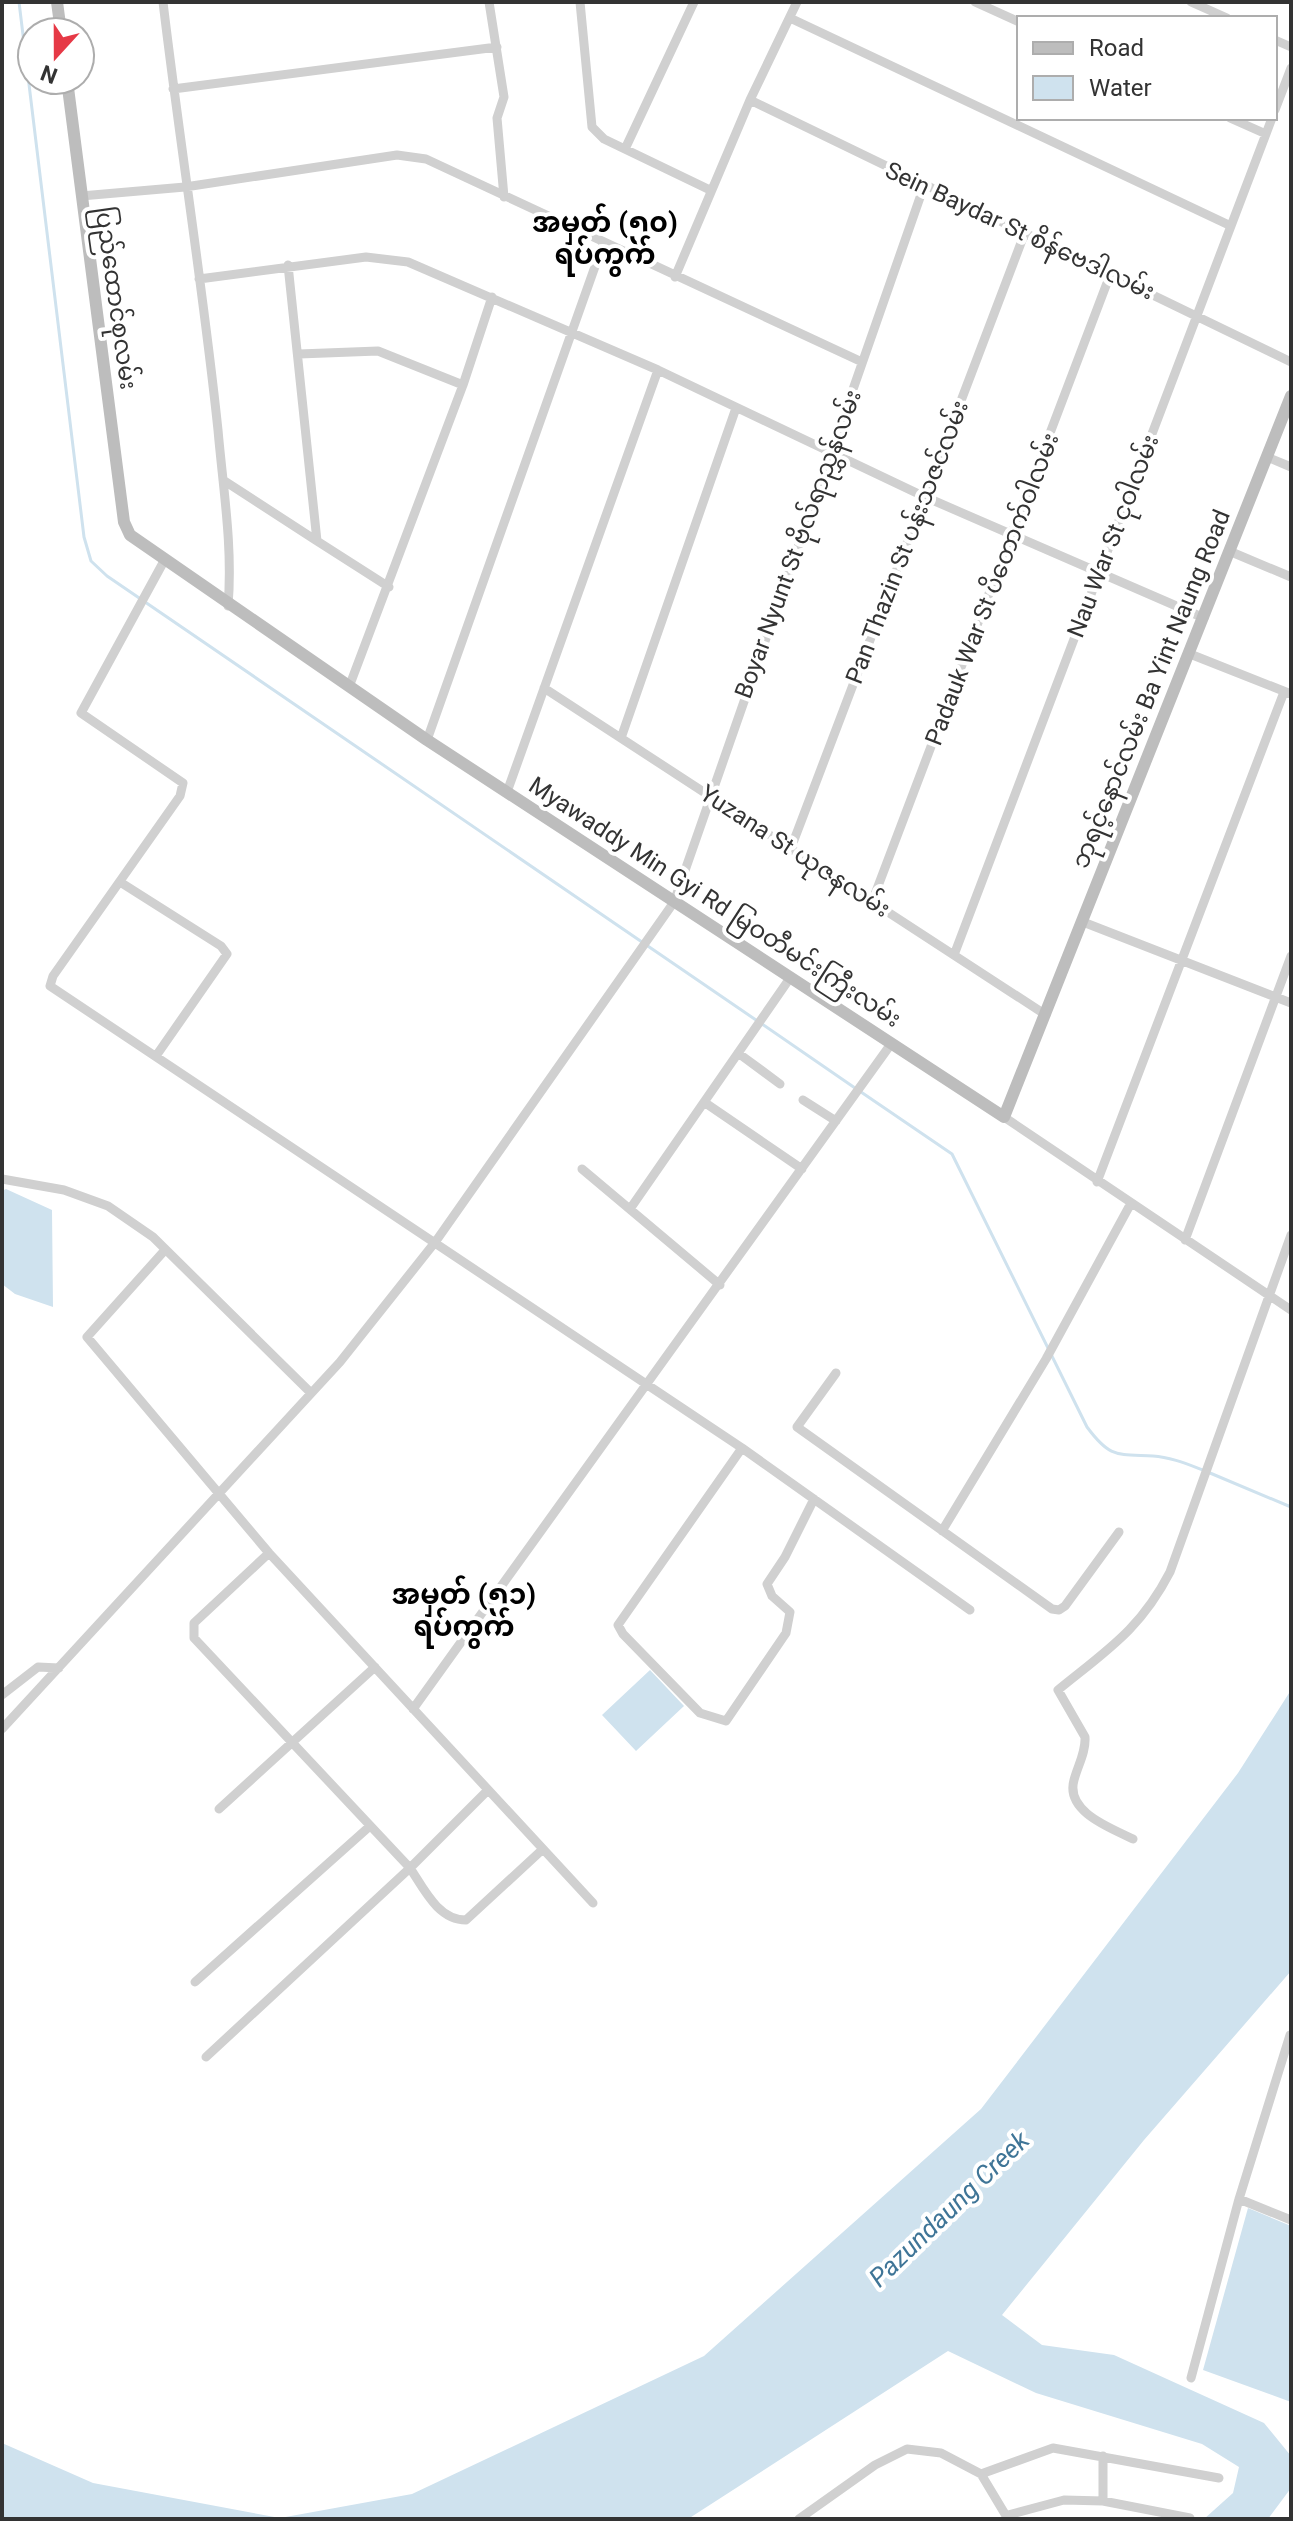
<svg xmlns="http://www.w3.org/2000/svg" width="1293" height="2521" viewBox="0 0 1293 2521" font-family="Roboto,'Noto Sans Myanmar',sans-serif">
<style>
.water{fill:#cfe2ee}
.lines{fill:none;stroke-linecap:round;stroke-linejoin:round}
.stream{stroke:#cfe2ee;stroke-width:3}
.minor{stroke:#d0d0d0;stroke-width:9}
.secondary{stroke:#bdbdbd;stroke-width:12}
.labels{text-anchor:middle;stroke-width:8;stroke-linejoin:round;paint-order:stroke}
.street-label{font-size:24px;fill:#333;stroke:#fff}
.water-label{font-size:26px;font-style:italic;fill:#3f7597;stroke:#fff}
.quarter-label{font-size:28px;font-weight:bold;fill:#000;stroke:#fff}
</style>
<rect width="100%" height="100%" fill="#fff"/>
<path class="water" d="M6,1189L52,1210L53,1307L15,1294L2,1284V1191Z
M650,1670L684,1706L636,1751L602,1715Z
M1291,1690V1971L1144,2140L1002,2315L1042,2345L1114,2355L1264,2423L1291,2456V2488L1268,2519H1204L1233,2493L1239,2467L1202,2444L1036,2393L948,2351L688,2519H2V2443L93,2483L280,2518L412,2494L704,2356L981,2109L1238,1773Z
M1248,2208L1291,2226V2402L1203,2370Z"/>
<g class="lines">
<path class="stream" d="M19,2L84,537L91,561L107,576L756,1020
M762,1024L855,1088
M861,1092L952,1154L1087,1427C1110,1458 1116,1454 1153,1456C1170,1457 1187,1464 1203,1470
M1210,1473L1291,1507"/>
<path class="minor" d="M163,2C180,145 203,287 218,430C223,488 233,547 228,606
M489,2L504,97L497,118L504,197
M580,2L592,127L604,139L710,190
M975,2L1019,22
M1191,2L1227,18
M790,18L1231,226
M1275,40L1291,47
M173,89L497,47
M750,100L1291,362
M1275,110L1291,68
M1230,118L1266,134
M625,149L694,2
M81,196L185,187L397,155L426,159L862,362
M288,265L317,541L389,587
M675,277L750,100L797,2
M199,279L366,257L408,262L658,370L923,496L1204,618
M299,354L378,351L463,385
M1267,457L1291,467
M223,480L317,541
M1229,551L1291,577
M164,561L81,713L183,783L180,796L53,976L50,986L742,1448
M1190,654L1291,694
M349,687L463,385L492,297
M544,688L1046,1015
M621,738L736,408
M427,740L603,244
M507,792L658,370
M791,848L1024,235
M120,882L221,946L227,954L156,1056
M872,902L1110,275
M1083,922L1291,1003
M954,955L1272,118
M738,1053L780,1084
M803,1100L836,1121
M704,1102L802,1169
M1004,1117L1291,1310
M582,1169L720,1285
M2,1179L64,1190L108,1206L153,1237L311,1393
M1097,1182L1284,692
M630,1209L790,978
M1185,1240L1291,956
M165,1250L87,1337L269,1553L593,1903
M836,1373L797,1427L1052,1609L1059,1610L1065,1606L1119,1532
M814,1499L785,1557L767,1584L772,1596L790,1612L786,1633L726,1721L700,1713L623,1634L618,1625L742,1448L970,1610
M942,1531L1046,1359L1130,1205
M269,1553L194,1623V1638L410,1868L488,1790
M2,1695L38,1667L59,1668
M413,1709L891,1044
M2,1729L340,1362L436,1241L674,902L924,186
M219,1809L375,1667
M1133,1839C1111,1828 1065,1812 1074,1780C1078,1765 1086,1752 1085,1737L1058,1690C1107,1650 1140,1630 1170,1572L1291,1235
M195,1982L370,1826
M206,2057L410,1868C424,1889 438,1920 466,1920L543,1849
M1239,2199L1291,2220
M1191,2378L1239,2199L1290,2035
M981,2474L1053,2448L1219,2478
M1103,2501V2456
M1008,2515L1064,2500L1103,2501L1190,2518
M799,2519L875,2465L907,2449L941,2453L981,2474L1008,2519"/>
<path class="secondary" d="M57,2L61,32
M67,80L124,522L130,535L427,740L1004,1117L1291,396"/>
</g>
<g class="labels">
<g class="street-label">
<text transform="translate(1020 231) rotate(25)" y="8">Sein Baydar St စိန်ဗေဒါလမ်း</text>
<text transform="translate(116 298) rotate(82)" y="8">ပြည်ထောင်စုလမ်း</text>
<text transform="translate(1113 536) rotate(-69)" y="8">Nau War St ငုဝါလမ်း</text>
<text transform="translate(907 542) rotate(-69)" y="8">Pan Thazin St ပန်းသဇင်လမ်း</text>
<text transform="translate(798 544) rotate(-70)" y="8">Boyar Nyunt St ဗိုလ်ရာညွှန်လမ်း</text>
<text transform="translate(992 589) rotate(-69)" y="8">Padauk War St ပိတောက်ဝါလမ်း</text>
<text transform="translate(1151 689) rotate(-68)" y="8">ဘုရင့်နောင်လမ်း Ba Yint Naung Road</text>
<text transform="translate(795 851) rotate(33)" y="8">Yuzana St ယုဇနလမ်း</text>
<text transform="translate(715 902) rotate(33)" y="8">Myawaddy Min Gyi Rd မြဝတီမင်းကြီးလမ်း</text>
</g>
<g class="water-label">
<text transform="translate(949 2209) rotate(-44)" y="9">Pazundaung Creek</text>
</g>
<g class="quarter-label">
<text x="605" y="232">အမှတ် (၅၀)<tspan x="605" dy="32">ရပ်ကွက်</tspan></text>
<text x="464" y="1604">အမှတ် (၅၁)<tspan x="464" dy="32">ရပ်ကွက်</tspan></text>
</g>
</g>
<rect width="1293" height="2521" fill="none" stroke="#333333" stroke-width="8"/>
<rect x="1017" y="16" width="260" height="104" fill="#ffffff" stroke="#adadad" stroke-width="2"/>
<rect x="1033" y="42" width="40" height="12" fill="#bdbdbd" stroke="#adadad" stroke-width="2"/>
<text x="1089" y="56" font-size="24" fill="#333333">Road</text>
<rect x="1033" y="76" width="40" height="24" fill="#cfe2ee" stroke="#adadad" stroke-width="2"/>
<text x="1089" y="96" font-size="24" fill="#333333">Water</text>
<g transform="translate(56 56) rotate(201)"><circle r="38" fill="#ffffff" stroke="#adadad" stroke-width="2"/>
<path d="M0-6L14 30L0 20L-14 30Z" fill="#e63946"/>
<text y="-12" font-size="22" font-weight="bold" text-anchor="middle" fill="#333333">N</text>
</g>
</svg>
